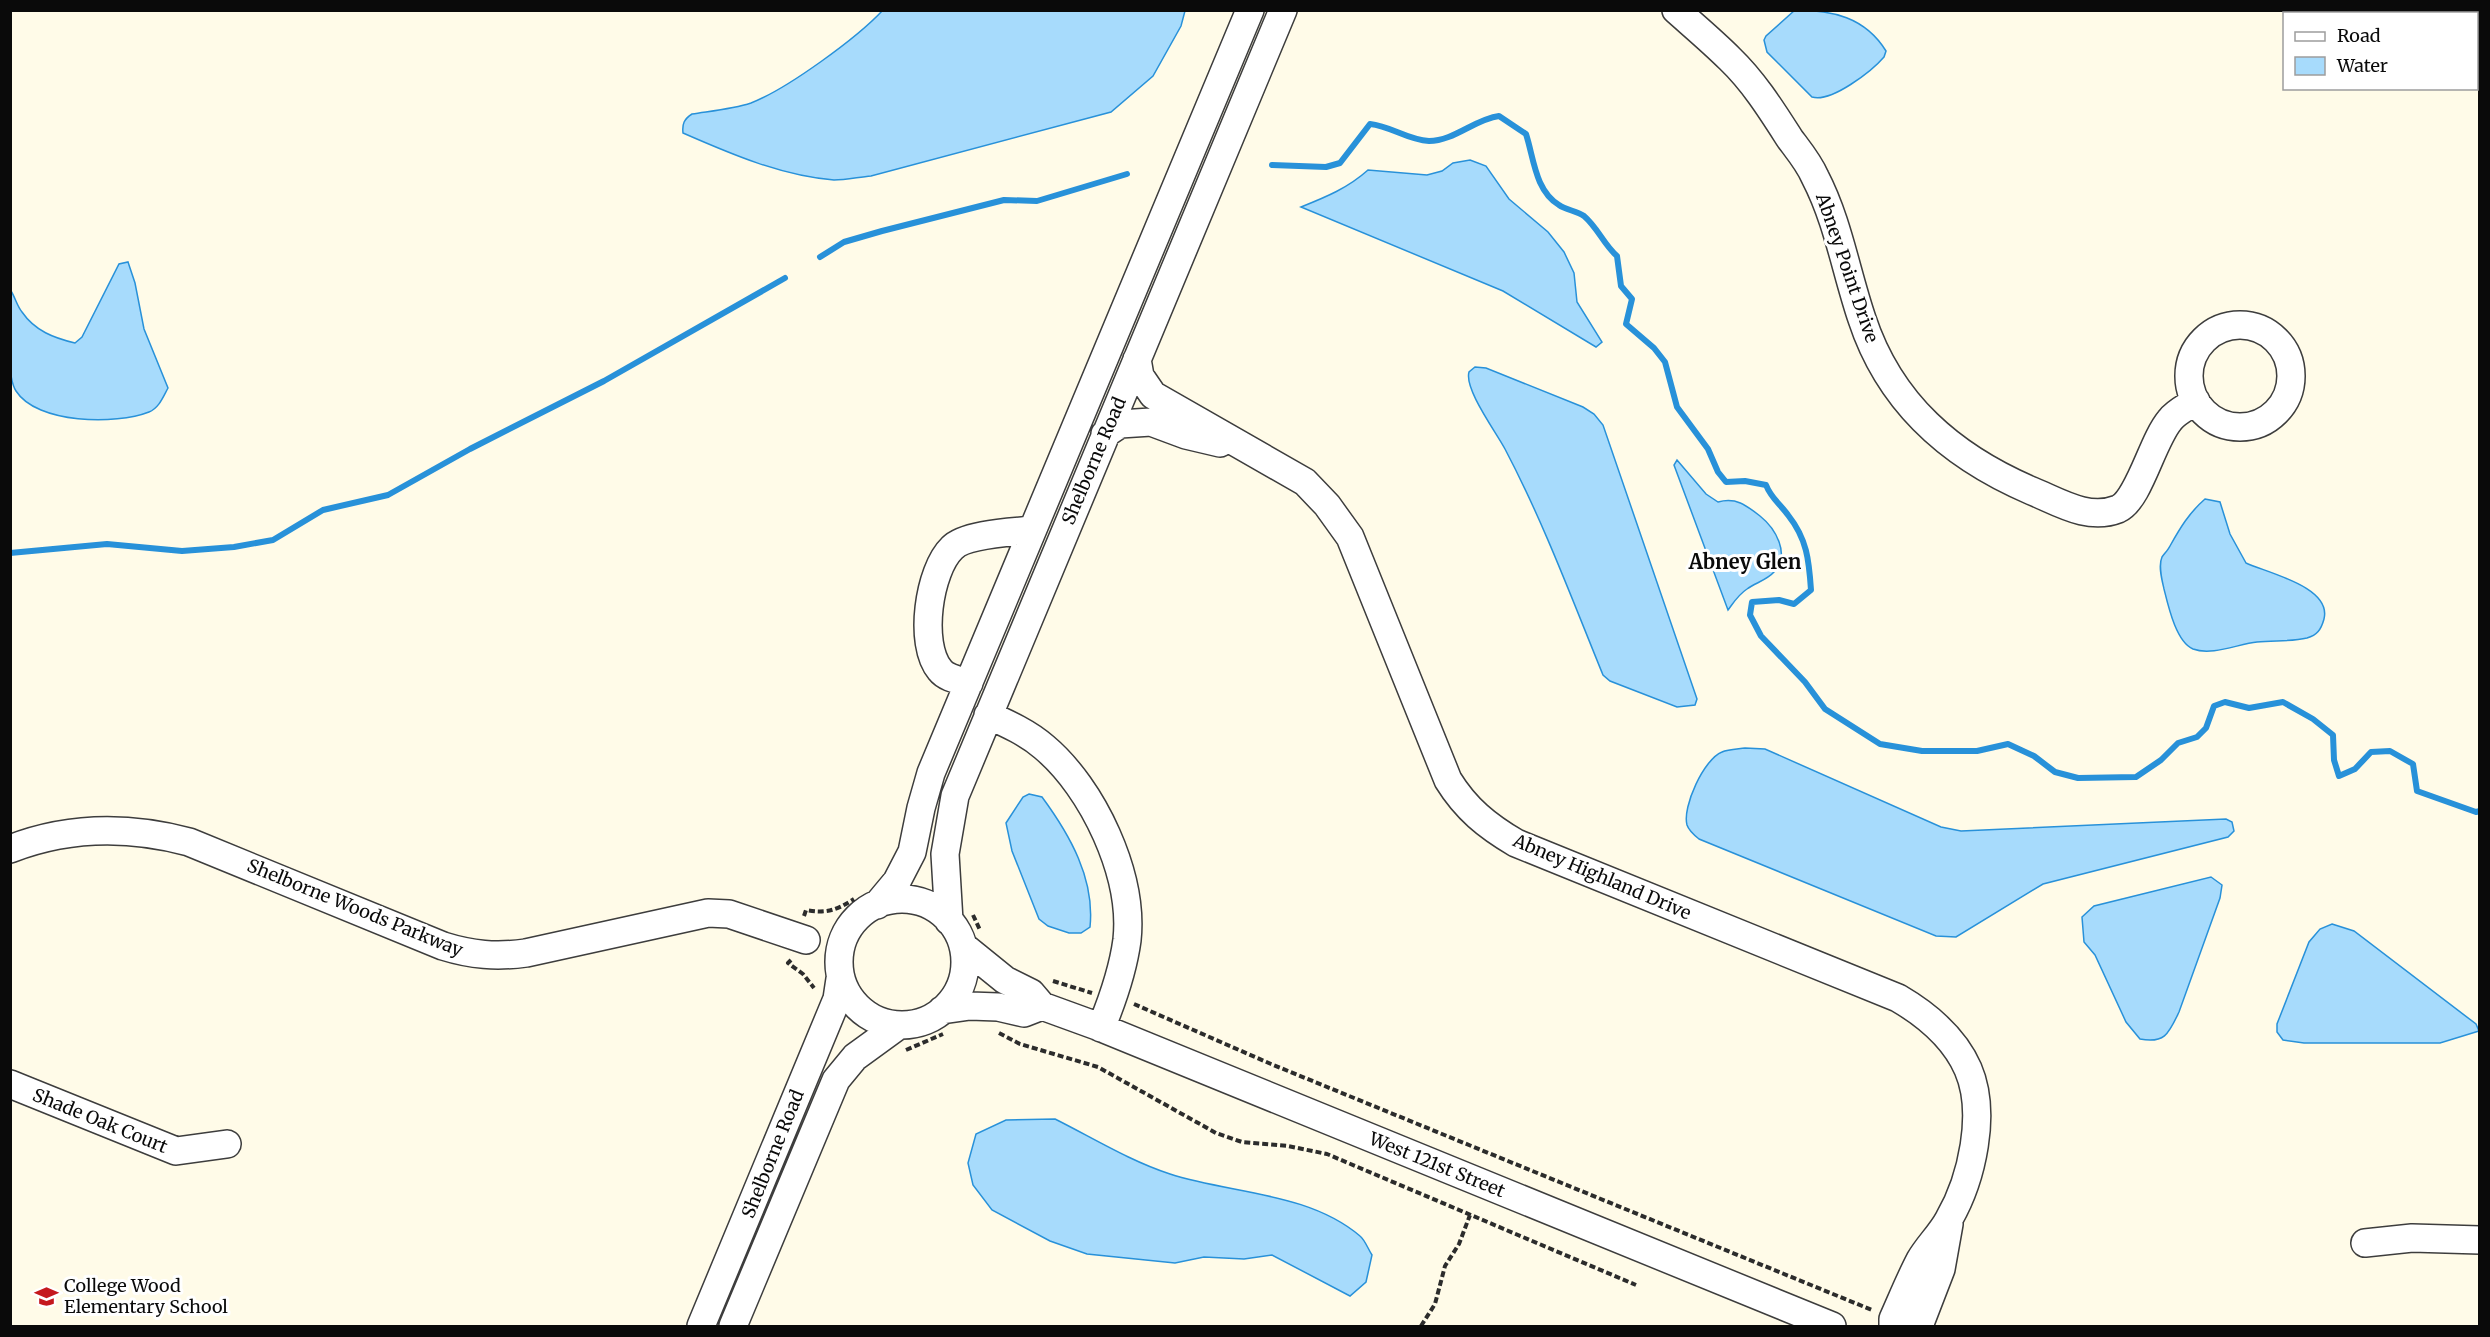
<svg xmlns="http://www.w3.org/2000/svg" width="2490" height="1337" viewBox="0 0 2490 1337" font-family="Merriweather,serif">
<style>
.water{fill:#a7dbfc;stroke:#2891d9;stroke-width:1.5}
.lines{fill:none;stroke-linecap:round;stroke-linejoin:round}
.stream{stroke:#2891d9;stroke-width:6}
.minor-casing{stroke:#3d3d3d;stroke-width:30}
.path{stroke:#2c2c2c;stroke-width:4;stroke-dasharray:6 3;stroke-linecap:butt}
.minor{stroke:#fff;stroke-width:27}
.labels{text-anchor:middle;stroke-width:6;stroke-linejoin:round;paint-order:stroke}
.street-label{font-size:18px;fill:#0a0a0a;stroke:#fff}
.poi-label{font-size:18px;fill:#0a0a0a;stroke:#fff;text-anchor:start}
.neighbourhood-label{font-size:20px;font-weight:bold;fill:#0a0a0a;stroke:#fff}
</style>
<rect width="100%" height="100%" fill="#fffbe8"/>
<path class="water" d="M883,10H1185V11L1181,26L1153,76L1111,112L871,176C859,177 846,180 834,180C782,176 731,154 683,133C682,124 684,119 692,114C711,111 733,109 751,103C787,89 857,38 883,10Z
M1795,10C1832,10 1865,17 1886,51L1884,57C1872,71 1831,103 1812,97L1767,52L1764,40L1766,36Z
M1470,160L1486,166L1509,199L1548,232L1564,252L1574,273L1577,302L1602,342L1596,347L1503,291L1301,207C1326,197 1348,188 1368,170L1427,175L1442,171L1453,163Z
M128,262L135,283L144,329L168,388C163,397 159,408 149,412C116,425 37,424 16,391C5,375 10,313 11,291C15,297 17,306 22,312C35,331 54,338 75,343L82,337L119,264Z
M1475,367L1486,368L1583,407L1594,414L1603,425L1697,699L1695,705L1677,707L1610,681L1603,675C1572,599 1543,521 1505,449C1496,432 1464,389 1469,372Z
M1677,460L1706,494L1718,502C1736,497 1746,505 1760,516C1775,528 1791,554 1774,572C1767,580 1755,583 1747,589C1738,595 1734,602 1728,610L1674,465Z
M2205,499L2220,502L2230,534L2246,563C2268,573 2332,587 2324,619C2321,630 2317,635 2307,638C2291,642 2273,640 2257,642C2238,644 2212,656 2193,649C2176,642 2168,605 2164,589C2162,580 2158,566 2162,557C2164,554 2168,550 2170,546C2180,528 2189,513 2205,499Z
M1745,748L1765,749L1941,827L1961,831L2226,819L2232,822L2234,831L2228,837L2043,884L1956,937L1936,936L1699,839C1694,835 1689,831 1687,825C1682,807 1704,759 1722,752C1728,749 1738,749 1745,748Z
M1029,794L1042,797C1070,835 1095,879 1090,927L1081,933H1069L1048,926L1039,919L1012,851L1006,823L1023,797Z
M2211,877L2222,885L2220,898L2179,1012C2169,1033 2165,1044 2140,1039L2126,1022L2095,955L2084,942L2082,917L2094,906Z
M2332,924L2354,931L2476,1024L2479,1031L2440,1043H2304L2283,1040L2277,1032V1024L2309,942L2320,929Z
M1055,1119C1093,1138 1130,1161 1170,1174C1232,1194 1308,1192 1360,1236C1365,1240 1368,1249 1372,1255L1366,1282L1350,1296L1272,1255L1244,1259L1204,1257L1175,1263L1087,1254L1050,1241L992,1210L973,1185L968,1163L976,1134L1006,1120Z"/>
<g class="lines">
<path class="stream" d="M1272,165L1326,167L1340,163L1370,124C1391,126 1407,140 1429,141C1454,141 1475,119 1499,116L1526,134C1534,159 1535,190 1559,205C1566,210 1577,211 1584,216C1598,228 1604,245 1617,256L1621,286L1632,299L1626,324L1654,348L1665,362L1677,407L1708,449L1718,472L1726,482L1745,481L1766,485C1771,498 1780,504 1788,515C1807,539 1809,560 1811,590L1794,604L1779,600L1752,602L1750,615L1761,636L1805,682L1825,709L1880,744L1922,751H1977L2008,744L2034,756L2055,772L2078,778L2136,777L2161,760L2178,743L2197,737L2206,728L2214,706L2225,702L2249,708L2283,702L2313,719L2333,735L2334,760L2339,776L2355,769L2371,752L2390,751L2413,764L2417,791L2476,812L2480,811
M820,257L844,242L882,231L1004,200L1037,201L1127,174
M10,553L107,544L182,551L234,547L273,540L323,510L388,495L470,449L604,381L785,278"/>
<defs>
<path id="minor" d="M1676,10C1694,26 1713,42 1730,59C1754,82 1772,111 1790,139C1799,151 1809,163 1815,177C1838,221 1846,272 1862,319C1890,404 1952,457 2032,491C2059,502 2088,521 2118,509C2139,500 2152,441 2170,420C2176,412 2187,407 2196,401
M2427,10L2435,14
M2476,30L2480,31
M2189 376a51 51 0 1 1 102 0a51 51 0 1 1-102 0Z
M1137,359L1140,376L1153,395L1305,482L1327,505L1350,537L1448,780C1466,809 1487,826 1516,843L1898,998C1927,1015 1954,1037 1968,1069C1987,1113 1972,1179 1949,1219C1941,1234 1928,1246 1920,1260C1910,1279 1902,1299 1893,1319V1326
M1105,434L1120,424L1151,422L1186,435L1220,443
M969,683C959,680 946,678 940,670C918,644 929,570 952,548C965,534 1013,532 1032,530
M988,715C1008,724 1028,733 1044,747C1093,788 1134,875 1127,940C1123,970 1113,999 1101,1028
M10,849C69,826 129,826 189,842L443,946C472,955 496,957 526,953L708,913L729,914L806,940
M839 962a63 63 0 1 1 126 0a63 63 0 1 1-126 0Z
M877,905L897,881L912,852L921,808L931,773L1250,10
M949,921L945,854L955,796L1283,10
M963,946L1005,980L1031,993L1042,1006L1097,1026L1832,1326
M942,1010L970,1006L998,1007L1024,1013L1042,1006
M10,1084L176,1151L227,1144
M2365,1243L2412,1238L2480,1240
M701,1326L837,999L840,979
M733,1326L836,1080L855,1057L899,1025
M1919,1326L1941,1269L1949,1224"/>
</defs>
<use href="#minor" class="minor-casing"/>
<path class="path" d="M973,915L980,930
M804,916L806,910C826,914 837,910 854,899
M791,960L788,963L803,974L814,988
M1053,981L1092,993
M1134,1004L1271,1064L1872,1310
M999,1033L1020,1044L1098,1067L1216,1133L1242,1142L1288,1146L1327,1154L1636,1285
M906,1050L943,1034
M1421,1326L1435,1304L1445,1266L1459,1244L1470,1215"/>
<use href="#minor" class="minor"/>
</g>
<defs>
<symbol id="school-bare" viewBox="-9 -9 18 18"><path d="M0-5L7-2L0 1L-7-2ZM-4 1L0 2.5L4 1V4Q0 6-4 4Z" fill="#c5181e" stroke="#fff" stroke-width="2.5" paint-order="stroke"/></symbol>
</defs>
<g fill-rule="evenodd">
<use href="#school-bare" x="30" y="1280" width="33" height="33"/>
</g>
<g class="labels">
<g class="street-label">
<text transform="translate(1847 268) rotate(71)" y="6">Abney Point Drive</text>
<text transform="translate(1094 461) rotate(-67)" y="6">Shelborne Road</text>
<text transform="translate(1602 877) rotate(23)" y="6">Abney Highland Drive</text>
<text transform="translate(355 908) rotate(22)" y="6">Shelborne Woods Parkway</text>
<text transform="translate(100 1121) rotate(22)" y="6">Shade Oak Court</text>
<text transform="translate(773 1154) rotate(-68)" y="6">Shelborne Road</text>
<text transform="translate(1437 1165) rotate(22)" y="6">West 121st Street</text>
</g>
<g class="poi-label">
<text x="64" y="1292">College Wood<tspan x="64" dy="21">Elementary School</tspan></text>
</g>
<g class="neighbourhood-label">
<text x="1745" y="569">Abney Glen</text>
</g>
</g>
<rect width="2490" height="1337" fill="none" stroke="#0a0a0a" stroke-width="24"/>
<rect x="2283" y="12" width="195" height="78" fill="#ffffff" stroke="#9d9d9d" stroke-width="1.5"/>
<rect x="2295" y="32" width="30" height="9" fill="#ffffff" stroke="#9d9d9d" stroke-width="1.5"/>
<text x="2337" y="42" font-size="18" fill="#0a0a0a">Road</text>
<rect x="2295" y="57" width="30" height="18" fill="#a7dbfc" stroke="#9d9d9d" stroke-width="1.5"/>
<text x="2337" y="72" font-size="18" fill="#0a0a0a">Water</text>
</svg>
